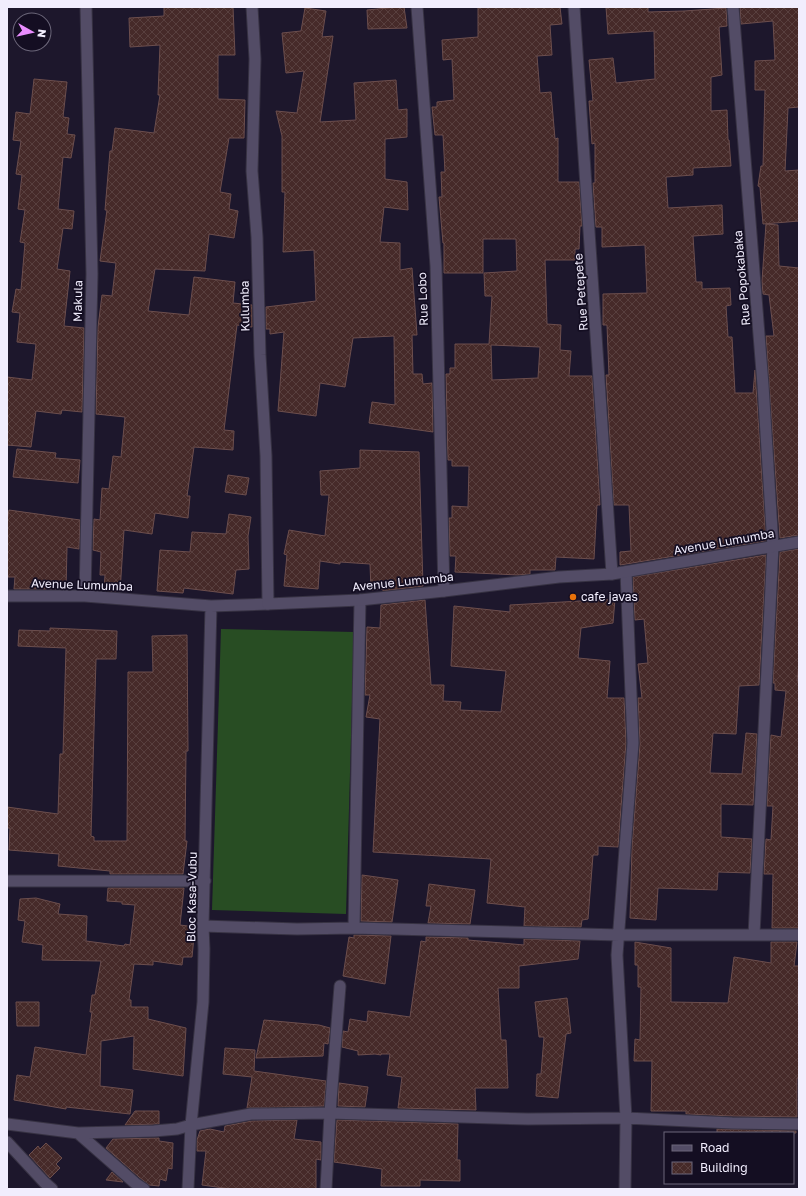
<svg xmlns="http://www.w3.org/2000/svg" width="806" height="1196" viewBox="0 0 806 1196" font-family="'Golos Text',sans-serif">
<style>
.garden{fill:#284d23}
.building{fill:url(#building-cross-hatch);stroke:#6c4e4d;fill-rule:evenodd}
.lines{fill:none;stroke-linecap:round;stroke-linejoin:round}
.minor-casing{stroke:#373243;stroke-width:13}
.tertiary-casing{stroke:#373243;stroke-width:13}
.minor{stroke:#534c66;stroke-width:11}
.tertiary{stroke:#534c66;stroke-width:11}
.food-dot{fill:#e8710a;stroke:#140e22;stroke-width:1.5}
.labels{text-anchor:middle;stroke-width:3.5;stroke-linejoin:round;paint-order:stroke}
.street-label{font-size:12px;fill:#f1edfd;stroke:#140e22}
.poi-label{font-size:12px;fill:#f1edfd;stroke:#140e22;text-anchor:start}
</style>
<defs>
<pattern id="building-cross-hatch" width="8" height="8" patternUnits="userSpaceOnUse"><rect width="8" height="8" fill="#462a29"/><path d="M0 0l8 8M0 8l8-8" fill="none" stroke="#583f3e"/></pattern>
</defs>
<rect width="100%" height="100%" fill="#1d172c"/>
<path class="garden" d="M221,629L354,632L346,914L212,910Z"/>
<path class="building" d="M164,7H233L235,55H218V99L245,100L244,138H229L220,192L231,194L229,209L238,211L234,238L209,234L205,271L155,269L148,311L189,315L194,277L235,282L233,303L252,305V327L237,325L224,430L234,431L233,450L194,447L187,496H190L188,518L155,513L152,534L124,530L120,592L104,591L105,575H100L101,552L93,550L94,519L100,520L102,488L109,489L113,456L121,457L125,417L96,414L98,327L102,295L112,296L116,263L100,261L107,210H105L110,151H112L115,128L154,133L160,95H158L160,45L130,47L129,18L164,16Z
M397,7H404L407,28L368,29L367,10Z
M478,7H560L562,24L550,25L552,55L537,56L540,93L551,92L555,139L558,138V182H579L582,226H580L579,249H575V260H545L547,324L561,325L560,350L571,351L569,376H592L600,505H597L594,559L556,557L555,570H530V574L518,575L455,572L456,556H450L449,518H452V506L468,507L469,466H452V460H448L446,374H450V368H455V344H489L492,296H485L484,273L517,271L516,239H483V273H444V243H443L439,197H442L441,172H445L443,135H435L432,107H437V102L454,100L452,59L443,60L442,40L478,37ZM491,345L540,347L538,378L492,380Z
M606,7H648V12L684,11L726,8L727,26L719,27L722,75L711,77V111L727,110L728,140H729L731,166L693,168V175L666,177L668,208L722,205L723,234L693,236L696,282H702V289L730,288L731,305L726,306L728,337H732L735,393H753L755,370L766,541L620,565V552L631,551L629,505H614L606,375H609L607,325H603V294L647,293L645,245L602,247V227H596L593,183H595V143L592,144L589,101H593L589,60L613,58L616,83L655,79L654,31L608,34Z
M740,7H799V107L788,108L785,171L799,170V221L763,224L760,187L758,186L761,166H763L765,90H755V61L775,60L773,21L741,24Z
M305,8L326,11L322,37L333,36L320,122L356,120L354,83L396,80L398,110L407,109V137L385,139V179L407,182L408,210L384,207L380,242L400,243V270L412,268L417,335H412L413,374H422L423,384L432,383L433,432L369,423L372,402L395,405L394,336L353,338L345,387L320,383L316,416L278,411L284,332L270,334V329H266V307L316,301L314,250L283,252L285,192H282V136L276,111L297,113L304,71L286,73L282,33L301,31Z
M34,79L67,82L63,117L69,118L67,134L75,135L71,158L63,157L58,209L74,211L72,229L63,228L57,269L70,271L64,326L84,328L82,412L62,410L61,414L36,411L31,447L7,445V377L32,380L36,344L17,342L20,313L12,312L16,289L21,290L25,243L20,242L25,210L18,209L22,175L16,174L21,141L13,140L16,112L30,114Z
M766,224L778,225L779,266L799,268V535L780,538L766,336H774L769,295L763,294L762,281Z
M17,449L56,453L55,458L80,460L78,483L13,477Z
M360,450L419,452L423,586L383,591V589L371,590L370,564L340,562V564L320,561L318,589L284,586L287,555L284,554L289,530L325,536L329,495H321L320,471L360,468Z
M228,475L249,478L246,495L225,492Z
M9,510L80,520L79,549L67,547L66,589H14L15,577H7V521Z
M229,514L251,517L248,536L249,569L236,570L233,594L184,588L183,593L157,591L160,550L190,552L192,532L226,534Z
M799,549V664L797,681H799V928H772L773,874H764L766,839L771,840L773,806H767L771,735L781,737L786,691L775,690V683H773L780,552Z
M766,555L759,685L739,686L736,734L713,733L710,773L742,774L746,733L757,734L753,805L721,804V837L752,839L750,873L718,872L717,890L658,888L656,920L630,918L632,847L640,744L638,698H642L638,664L648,663L644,619L635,620L633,577Z
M615,599L613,623L581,628L578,658L610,661L607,698H624L626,743L618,847L598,846V855H593L588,919L582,920L581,927L524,926L525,907L487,903L491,859L373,852L380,719L366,717L370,695H365L367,627L380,628L381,605L425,600L431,685H444L443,701L461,702L460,710L501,712L506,671L451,666L454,606L510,612V605Z
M50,628L117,631L116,659H96L91,836L94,837V841H127L128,672H153L152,636L187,635L188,751H186L185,841H187L183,874H110V871L58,866L59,854L9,850L10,828H7V807L58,814L60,754H63L66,648L18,646L19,630L50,631Z
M362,875L398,880L392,922L361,921Z
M429,884L475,890L470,924L428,923L431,906H426Z
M108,888H184L180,925L195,927L192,957H183L182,965L153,961V965L134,964L129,1000H131V1007H148V1019L186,1028L183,1076L133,1069L134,1036L101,1041L100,1086L133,1090L130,1114L66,1107V1109L14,1100L17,1075L30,1077L35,1047L86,1055L92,1012H90L92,995H95L101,961L42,960L43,945L22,942L25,921L18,920L20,899L36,898L60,904L58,914L87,916L86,941L124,946L125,944L130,945L135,905L122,904V902L107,901Z
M354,935L391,936L385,984L343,976L349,937L354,938Z
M426,937L468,938V940L524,945V939L580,941L578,959L519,966V988H498L501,1040H506L508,1088H475L476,1110L398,1108L402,1077L387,1075L390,1054H381V1055L375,1054L358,1055V1051L342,1047L343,1031L348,1032L350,1019L367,1022L368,1011L410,1017L421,941L426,942Z
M635,942L671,948V1002L728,1003L734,957L771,963V942H797L794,966H799L798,1004H799V1078H797V1117L732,1116L686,1114V1111H651L652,1061H634L635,1039L640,1040L641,987H638V965H635Z
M567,998L571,1033L566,1034L558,1098L536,1096L537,1074H541L544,1037H539L535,1002Z
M16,1002H39V1026H17Z
M264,1020L319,1025L330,1028L328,1044L324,1043L323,1056L256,1058Z
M225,1048L255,1050L254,1071L326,1081L324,1106L247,1108L252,1077L223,1074Z
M339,1083L368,1087L365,1107L338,1106Z
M135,1111H159V1124L125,1125Z
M297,1120L294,1139L321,1142V1160L316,1159V1189H231L202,1185L206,1151H197V1140L200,1131L210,1129L224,1132L225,1126L252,1121Z
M337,1120L458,1124L457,1160H460V1181L420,1180V1186H381L382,1169L334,1162Z
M717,1129L796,1131V1133H717Z
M159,1138V1141L173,1143L172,1169L168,1168L166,1181L160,1179L159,1186L149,1185L139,1177L106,1148L113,1139Z
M46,1143L62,1158L56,1164L60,1168L50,1178L29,1155L38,1146L40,1149Z
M112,1172L123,1182L106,1180Z"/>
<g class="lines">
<defs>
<path id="minor" d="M417,7L436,266L444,591
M574,7L612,574
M733,7L763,385L773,546L754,935
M7,596H85L211,606L268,604
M85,596L92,274L86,7
M7,881H205
M203,926L297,929L354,928L360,600
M354,928L619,935H799
M7,1124L78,1133L154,1131L177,1129L191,1125L251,1114L330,1113L528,1119L626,1118L732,1123L799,1124
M78,1133L135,1183L144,1189
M7,1142L44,1182L52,1189
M188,1189L191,1125L203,1002L204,949L203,926L211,606
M326,1189L330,1113L340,986
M625,1189L626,1118L617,955L633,743L626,572"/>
<path id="tertiary" d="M252,7L255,59L252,171L257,237L260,355L266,456L268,604L360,600L444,591L559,577L612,574L799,542"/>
</defs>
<use href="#minor" class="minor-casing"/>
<use href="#tertiary" class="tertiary-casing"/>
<use href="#minor" class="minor"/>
<use href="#tertiary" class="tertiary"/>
</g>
<circle class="food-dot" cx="573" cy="597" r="4"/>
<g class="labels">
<g class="street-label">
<text transform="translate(742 278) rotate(-95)" y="4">Rue Popokabaka</text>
<text transform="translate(581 292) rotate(-94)" y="4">Rue Petepete</text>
<text transform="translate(423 299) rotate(-92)" y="4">Rue Lobo</text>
<text transform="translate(78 301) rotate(-89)" y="4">Makula</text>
<text transform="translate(245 306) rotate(-91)" y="4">Kulumba</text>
<text transform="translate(724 542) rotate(-10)" y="4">Avenue Lumumba</text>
<text transform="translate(403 582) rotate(-6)" y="4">Avenue Lumumba</text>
<text transform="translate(82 585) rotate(2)" y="4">Avenue Lumumba</text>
<text transform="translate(192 897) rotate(-89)" y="4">Bloc Kasa-Vubu</text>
</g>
<g class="poi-label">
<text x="581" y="601">cafe javas</text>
</g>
</g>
<rect width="806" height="1196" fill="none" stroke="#f1edfd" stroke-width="16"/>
<rect x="664" y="1132" width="130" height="52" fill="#140e22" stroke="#6c677a"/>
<rect x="672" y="1145" width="20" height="6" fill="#534c66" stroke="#6c677a"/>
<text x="700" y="1152" font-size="12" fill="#f1edfd">Road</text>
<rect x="672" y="1162" width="20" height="12" fill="url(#building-cross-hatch)" stroke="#6c677a"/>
<text x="700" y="1172" font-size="12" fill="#f1edfd">Building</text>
<g transform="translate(32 32) rotate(98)"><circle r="19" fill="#140e22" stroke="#6c677a"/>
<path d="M0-3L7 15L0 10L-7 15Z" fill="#e98dfe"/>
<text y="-6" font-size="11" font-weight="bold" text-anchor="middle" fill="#f1edfd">N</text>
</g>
</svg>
